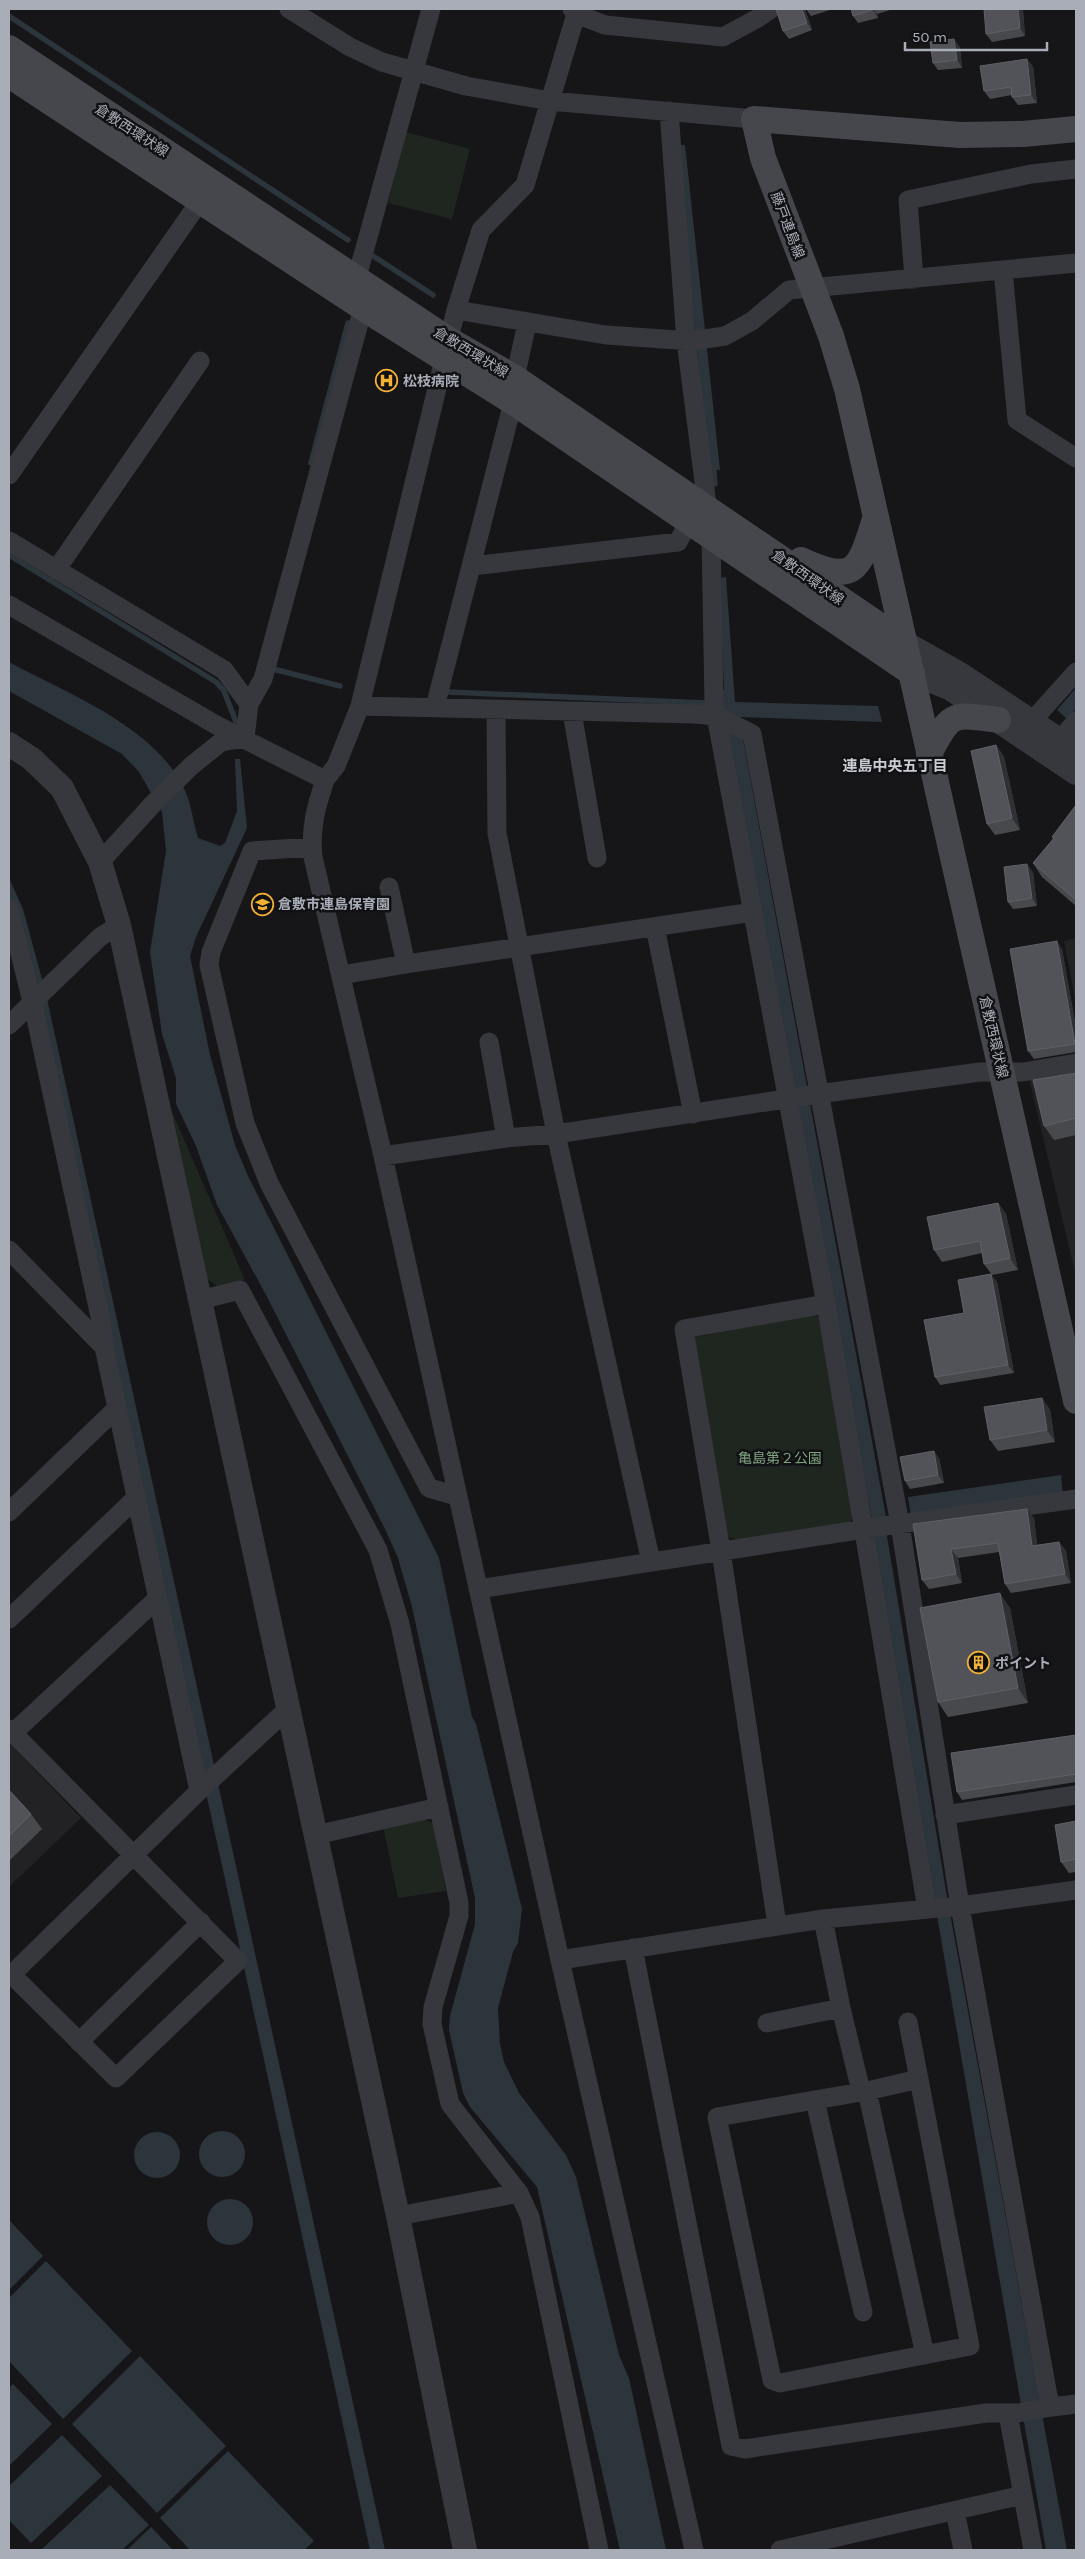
<svg xmlns="http://www.w3.org/2000/svg" width="1085" height="2559" viewBox="0 0 1085 2559" font-family="Karla,'Noto Sans JP',sans-serif">
<style>
.built{fill:#222225}
.green{fill:#1e261f}
.water{fill:#2c353c}
.lines{fill:none;stroke-linecap:round;stroke-linejoin:round}
.stream{stroke:#2c353c;stroke-width:5.5}
.minor{stroke:#37383d;stroke-width:19}
.tertiary{stroke:#37383d;stroke-width:24}
.secondary{stroke:#45474d;stroke-width:26}
.wall{fill:#47494d}
.shaded-wall{fill:#2f3033}
.building{fill:#525359;stroke:#5f6168}
.labels{text-anchor:middle;stroke-width:5;stroke-linejoin:round;paint-order:stroke}
.street-label{font-size:14px;fill:#a8adb8;stroke:#111113}
.poi-label{font-size:14px;font-weight:bold;fill:#a8adb8;stroke:#111113;text-anchor:start}
.park-label{font-size:14px;fill:#7fa381;stroke:#111113}
.neighbourhood-label{font-size:15px;font-weight:bold;fill:#c9ccd4;stroke:#111113}
</style>
<rect width="100%" height="100%" fill="#161618"/>
<path class="built" d="M1076,938V1004L1064,941Z
M1076,1071V1277L1029,1078Z
M9,1743L81,1818L9,1887Z"/>
<path class="green" d="M406,132L470,149L452,219L388,203Z
M167,1100L245,1280L217,1286L207,1279Z
M814,1315L821,1318L854,1511L851,1522L737,1540L726,1536L690,1338Z
M422,1818L433,1823L446,1891L398,1898L383,1826Z"/>
<path class="water" d="M676,145H685L720,470L709,469Z
M726,577L735,702L878,706L882,722L739,717L886,1517L887,1536L947,1897L1067,2550H1046L872,1537V1520L720,699L724,689L719,578Z
M9,662C68,694 150,724 183,786C191,801 193,822 198,838L220,846L225,843L237,811L235,759H240L247,828L196,937L190,956L210,1055L235,1145L248,1176L439,1558L472,1717L476,1724L522,1909L518,1943L513,1952L498,2008L500,2044L504,2062L519,2093L566,2155L576,2177L619,2355L629,2378L666,2550H620L537,2187L470,2107L463,2093L449,2030L450,2016L475,1924V1898L412,1607L398,1558L385,1529L265,1293L217,1205L196,1146L176,1104V1078L162,1034L150,952L166,851L162,812L139,772L122,754L9,691Z
M1076,688V709L1067,719L1057,710Z
M9,878L23,909L46,994L385,2550H370L223,1870L9,900Z
M1061,1475L1063,1495L911,1517L908,1497Z
M199 2154a23 23 0 1 1 46 0a23 23 0 1 1-46 0Z
M134 2155a23 23 0 1 1 46 0a23 23 0 1 1-46 0Z
M207 2222a23 23 0 1 1 46 0a23 23 0 1 1-46 0Z
M9,2220L43,2256L9,2290Z
M46,2261L132,2351L63,2419L9,2361V2298Z
M140,2356L226,2446L157,2513L72,2424Z
M13,2384L52,2424L9,2466V2388Z
M62,2435L102,2476L31,2543L9,2520V2486Z
M228,2451L314,2541L304,2550H190L160,2518Z
M110,2485L149,2525L122,2550H41Z
M151,2527L173,2550H127Z"/>
<g class="lines">
<path class="stream" d="M9,16L348,240
M373,256L433,295
M713,462L715,484
M311,463L348,323
M9,555L216,682L224,691L236,722
M273,669L340,686
M448,692L705,703"/>
<path class="minor" d="M289,9L350,47L382,62L466,86L550,101L754,119
M572,9L576,14L605,25L723,37L758,18L771,9
M669,111L686,341L711,536L714,705L826,1304L927,1909
M1003,270L1017,420L1076,458
M357,277L431,9
M914,279L908,200L1031,174L1076,169
M456,310L606,335L692,341L725,336L752,321L789,290L1076,263
M515,378L527,323
M9,475L207,191
M9,541L224,670L249,704
M472,566L678,542L689,522
M56,570L200,361
M9,605L218,726L325,780C316,807 310,828 313,857L383,1156L560,1960L694,2550
M360,706L456,310L481,230L525,185L576,14
M435,707L513,402
M496,709L497,833L556,1134L651,1562
M572,712L597,858
M1032,721L1076,672
M1060,740L1076,721
M325,780L336,766L360,706L694,714L717,716L752,734L900,1524L960,1906L1048,2396L1052,2407L1076,2404
M312,847L252,851L211,952L209,965L245,1123L269,1183L429,1488L457,1496
M100,862L152,805L190,767L221,742L245,738L249,704L263,679L363,308
M389,887L406,964
M9,909L35,1014L102,1326L104,1347
M655,927L693,1114
M341,975L406,964L753,912
M9,1025L100,937L119,925
M489,1042L506,1138
M383,1156L506,1138L556,1134L818,1094L980,1072H1023L1076,1063
M9,1250L104,1347L199,1791
M200,1300L240,1290L378,1550L400,1624L459,1903V1916L433,2007L432,2024L450,2104L519,2193L530,2217L599,2550
M9,1512L116,1409
M478,1589L864,1529L1076,1499
M9,1619L135,1499
M9,1729L238,1961L116,2078L11,1974
M13,1733L157,1599
M945,1815L1076,1795
M316,1835L439,1807
M823,1919L841,2008L861,2091
M777,1925L721,1551L684,1329L826,1304
M633,1948L731,2446L745,2449L986,2413H1018L1052,2407
M560,1960L823,1919L960,1906L1076,1890
M9,1977L199,1791L290,1707
M908,2022L970,2346L780,2383L772,2380L717,2117L867,2091L919,2079
M767,2023L841,2008
M79,2042L201,1922
M867,2091L925,2355
M815,2100L863,2312
M398,2216L519,2193
M1008,2414L1033,2550
M955,2511L963,2550
M780,2550L1023,2495"/>
<path class="tertiary" d="M905,643L960,674L1076,751
M912,673L951,689L1076,773
M9,744L32,759L62,788L100,862L119,925L398,2216L465,2550"/>
<path class="secondary" d="M9,48L449,340L515,378L905,643
M9,75L363,308L513,402L912,673
M1076,129L1023,134L960,135L754,119L763,158L831,336L847,389L1076,1401
M801,560C856,585 859,570 875,519
M929,754C951,711 952,714 998,720"/>
</g>
<path class="wall" d="M805,9L812,30L789,39L783,31Z
M806,9H833L811,16Z
M851,9H889L890,10L877,14L878,18L858,23L853,16Z
M1023,10L1025,36L992,42L986,34Z
M960,47L962,68L938,70L933,63Z
M1033,66L1037,103L1018,105L1012,97V95L990,99L984,91Z
M996,745L1004,757L1020,830L995,835L987,824Z
M1076,805V906L1042,877L1033,863L1054,839L1052,837Z
M1033,872L1037,906L1013,909L1008,902Z
M1062,949L1076,1028V1052L1034,1059L1028,1051Z
M1076,1073V1135L1054,1140L1044,1126Z
M998,1203L1006,1214L1018,1270L992,1275L984,1264L982,1253L942,1262L934,1250Z
M997,1282L1014,1373L940,1385L935,1377L964,1313Z
M1042,1398L1050,1410L1055,1442L998,1451L990,1440Z
M939,1458L944,1483L910,1489L905,1481Z
M1034,1518L1037,1545L1059,1542L1066,1551L1071,1583L1011,1593L1005,1584L999,1552L958,1558L962,1583L929,1589L922,1580L913,1524Z
M1010,1608L1028,1703L948,1717L938,1702Z
M1076,1735V1782L962,1800L957,1792Z
M9,1790L31,1814L42,1829L9,1861Z
M1076,1821V1872L1069,1873L1061,1862Z"/>
<path class="shaded-wall" d="M802,9H805L812,30L807,23Z
M872,9H873L877,14L878,18Z
M1018,9H1022L1023,10L1025,36L1020,28Z
M954,39L960,47L962,68L957,60Z
M1027,59L1033,66L1037,103L1031,95Z
M996,745L1004,757L1020,830L1012,818Z
M1027,864L1033,872L1037,906L1032,898Z
M1057,941L1062,949L1076,1028V1046L1075,1044Z
M998,1203L1006,1214L1018,1270L1010,1258Z
M991,1274L997,1282L1014,1373L1008,1365Z
M1042,1398L1050,1410L1055,1442L1047,1430Z
M934,1451L939,1458L944,1483L938,1475Z
M1027,1509L1034,1518L1038,1555L1032,1546Z
M1059,1542L1066,1551L1071,1583L1065,1574Z
M951,1549L958,1558L962,1583L956,1574Z
M1000,1593L1010,1608L1028,1703L1018,1688Z"/>
<path class="building" d="M776,9H802L807,23L783,31Z
M851,9H872V10L853,16Z
M984,9H1018L1020,28L986,34Z
M954,39L957,60L933,63L930,42Z
M1027,59L1031,95L1012,97L1011,87L984,91L980,66Z
M996,745L1012,818L987,824L971,751Z
M1076,805V900L1033,863L1054,838L1052,837Z
M1027,864L1032,898L1008,902L1004,867Z
M1057,941L1075,1044L1028,1051L1010,949Z
M1076,1073V1118L1044,1126L1033,1080Z
M998,1203L1010,1258L984,1264L980,1241L934,1250L927,1217Z
M991,1274L1008,1365L935,1377L924,1320L964,1313L958,1280Z
M1042,1398L1047,1430L990,1440L984,1407Z
M934,1451L938,1475L905,1481L900,1457Z
M1027,1509L1032,1546L1059,1542L1065,1574L1005,1584L998,1543L951,1549L956,1574L922,1580L913,1524Z
M1000,1593L1018,1688L938,1702L920,1608Z
M1076,1735V1774L957,1792L951,1753Z
M9,1790L31,1814L9,1836Z
M1076,1821V1859L1061,1862L1055,1825Z"/>
<defs>
<symbol id="hospital-ring" viewBox="-11 -11 22 22"><circle r="9.5" fill="#111113" stroke="#f2b134" stroke-width="1.5"/><path d="M-5-5h3v3.5h4V-5h3V5h-3V1.5h-4V5h-3Z" fill="#f2b134"/></symbol>
<symbol id="school-ring" viewBox="-11 -11 22 22"><circle r="9.5" fill="#111113" stroke="#f2b134" stroke-width="1.5"/><path d="M0-5L7-2L0 1L-7-2ZM-4 1L0 2.5L4 1V4Q0 6-4 4Z" fill="#f2b134"/></symbol>
<symbol id="building-ring" viewBox="-11 -11 22 22"><circle r="9.5" fill="#111113" stroke="#f2b134" stroke-width="1.5"/><path d="M-4-6H4V6H1V3H-1V6H-4ZM-2.5-4.3h1.7v1.8h-1.7ZM.8-4.3h1.7v1.8H.8ZM-2.5-1h1.7V.8h-1.7ZM.8-1h1.7V.8H.8Z" fill="#f2b134"/></symbol>
</defs>
<g fill-rule="evenodd">
<use href="#hospital-ring" x="374" y="368" width="25" height="25"/>
<use href="#school-ring" x="250" y="892" width="25" height="25"/>
<use href="#building-ring" x="966" y="1650" width="25" height="25"/>
</g>
<g class="labels">
<g class="street-label">
<text transform="translate(132 130) rotate(33)" y="5">倉敷西環状線</text>
<text transform="translate(788 225) rotate(69)" y="5">藤戸連島線</text>
<text transform="translate(471 352) rotate(31)" y="5">倉敷西環状線</text>
<text transform="translate(808 577) rotate(35)" y="5">倉敷西環状線</text>
<text transform="translate(994 1037) rotate(77)" y="5">倉敷西環状線</text>
</g>
<g class="poi-label">
<text x="403" y="386">松枝病院</text>
<text x="278" y="909">倉敷市連島保育園</text>
<text x="995" y="1668">ポイント</text>
</g>
<g class="park-label">
<text x="780" y="1463">亀島第２公園</text>
</g>
<g class="neighbourhood-label">
<text x="895" y="771">連島中央五丁目</text>
</g>
</g>
<rect width="1085" height="2559" fill="none" stroke="#a8adb8" stroke-width="20"/>
<path d="M905 42v8h142v-8" fill="none" stroke="#a8adb8" stroke-width="2.5"/>
<text x="912" y="42" font-size="15" fill="#a8adb8" stroke="#111113" stroke-width="4" paint-order="stroke">50 m</text>
</svg>
